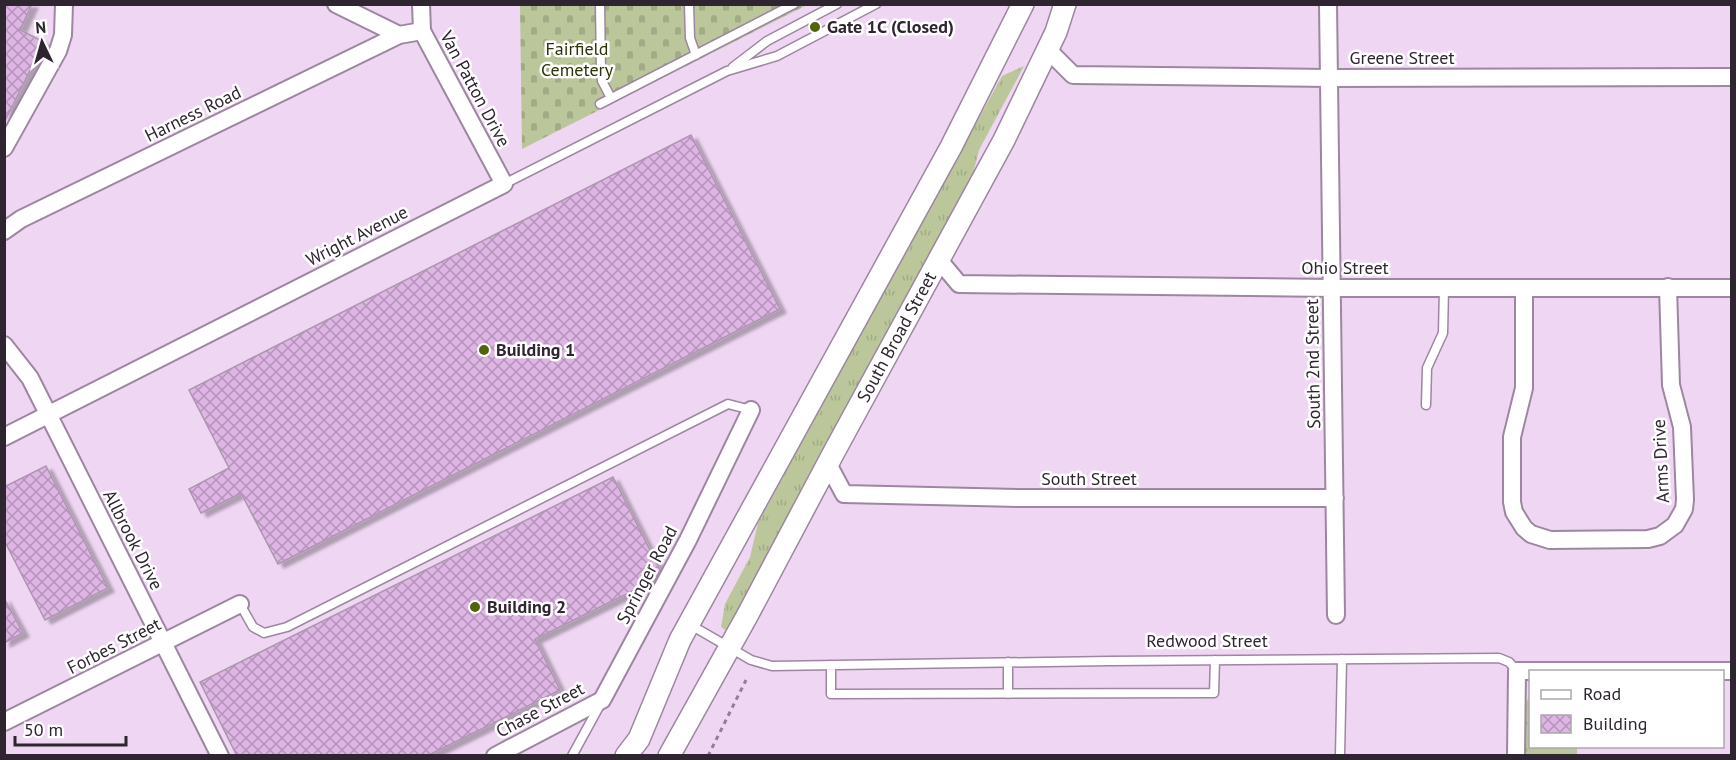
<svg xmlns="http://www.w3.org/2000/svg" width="1736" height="760" viewBox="0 0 1736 760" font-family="'PT Sans',sans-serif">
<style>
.grass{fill:url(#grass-tufts)}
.cemetery{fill:url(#cemetery-stones)}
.park{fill:url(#park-crowns)}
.pitch{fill:#bbc79a}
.building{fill:url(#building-cross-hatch);stroke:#ae96b1;stroke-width:1.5;filter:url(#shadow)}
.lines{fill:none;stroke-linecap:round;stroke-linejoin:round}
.service-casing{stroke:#9d86a0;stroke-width:11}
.minor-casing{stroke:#9d86a0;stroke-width:20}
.tertiary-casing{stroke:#9d86a0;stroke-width:24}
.path{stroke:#918094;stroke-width:3;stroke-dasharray:4.5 4.5;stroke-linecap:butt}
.service{stroke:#fff;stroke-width:8}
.minor{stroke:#fff;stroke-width:16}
.tertiary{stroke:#fff;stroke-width:21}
.poi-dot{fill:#536307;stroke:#fff;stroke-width:2}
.labels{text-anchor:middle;stroke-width:5;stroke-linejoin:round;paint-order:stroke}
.poi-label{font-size:18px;font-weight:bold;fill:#2e2530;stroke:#fff;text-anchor:start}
.park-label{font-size:18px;fill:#2b3307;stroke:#fff}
.street-label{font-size:18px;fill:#2e2530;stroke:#fff}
</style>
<defs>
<pattern id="grass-tufts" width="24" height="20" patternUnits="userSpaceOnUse" patternTransform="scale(1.5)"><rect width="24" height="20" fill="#bbc79a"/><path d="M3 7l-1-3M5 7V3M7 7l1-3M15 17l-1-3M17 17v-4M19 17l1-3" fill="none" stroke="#a1ab85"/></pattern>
<pattern id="cemetery-stones" width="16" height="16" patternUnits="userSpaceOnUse" patternTransform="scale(1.5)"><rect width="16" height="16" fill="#bbc79a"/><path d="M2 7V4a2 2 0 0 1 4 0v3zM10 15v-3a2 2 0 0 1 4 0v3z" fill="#a1ab85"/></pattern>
<pattern id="park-crowns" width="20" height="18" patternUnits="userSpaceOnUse" patternTransform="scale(1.5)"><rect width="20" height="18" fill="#bbc79a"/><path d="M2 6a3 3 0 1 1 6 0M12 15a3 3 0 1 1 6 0" fill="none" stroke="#a1ab85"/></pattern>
<pattern id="building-cross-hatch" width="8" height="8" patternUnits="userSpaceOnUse" patternTransform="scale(1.5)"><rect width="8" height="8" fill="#deb5e4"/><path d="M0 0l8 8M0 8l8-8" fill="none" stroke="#b493b9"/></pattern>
<filter id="shadow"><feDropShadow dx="6" dy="4" stdDeviation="1.5" flood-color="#0004"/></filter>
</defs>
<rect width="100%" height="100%" fill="#efd6f3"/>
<path class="grass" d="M1024,66L979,150L972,178L728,632L721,627L725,604L750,557L758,523L1002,76Z"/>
<path class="cemetery" d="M520,4L807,5L522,149Z"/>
<path class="park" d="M1530,695V746L1577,747V755L1525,756L1526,702Z"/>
<path class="pitch" d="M1535,747H1574L1573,755H1535Z"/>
<path class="building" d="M4,4H32L20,30L44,42L4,123Z
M691,135L780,309L278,564L241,493L201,513L189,489L229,468L189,390Z
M46,466L108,588L45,620L4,540V487Z
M613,477L660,570L655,580L535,639L560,690L427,756H237L200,682Z
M4,598L23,633L4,643Z"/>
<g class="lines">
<defs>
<path id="service" d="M600,4L601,72L602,81L611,98
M689,4L690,38L696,55
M733,67L767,41L837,4
M600,104L794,4
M504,184L727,71L777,56L876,4
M1426,405L1427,368L1443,333L1444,288
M240,604L253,627L264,633L287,627L728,404L751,410
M689,624L751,660L772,666L1110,661L1499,658L1509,662L1517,671
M1008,662V694
M831,665V694L1214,693L1215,660
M572,756L601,703
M1340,756L1342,659"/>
<path id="minor" d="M421,4L422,31
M1328,4L1336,615
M1047,49L1073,75L1329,78L1732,77
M4,148L58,51L63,35L64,4
M4,231L21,219L399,35
M939,260L959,284L1332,288H1732
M1524,288V388L1512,437V502L1514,512L1524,528L1531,534L1550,540L1648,539L1660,536L1675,525L1684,509L1685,500L1682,427L1671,385L1668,287
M4,345L30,378L220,756
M4,437L504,184L422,31L399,35L336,4
M828,464L844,494L1018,498H1335
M4,722L240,604
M495,756L602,700L688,540L751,410
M1516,756L1517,671H1732"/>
<g id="tertiary">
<path d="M626,756L639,739L680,640L951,147L1023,4"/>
<path id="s1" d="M669,756L747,616L834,452L1004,140L1056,32L1065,4"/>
</g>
</defs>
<use href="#service" class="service-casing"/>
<use href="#minor" class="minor-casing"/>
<use href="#tertiary" class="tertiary-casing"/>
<path class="path" d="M708,756L746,680"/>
<use href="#service" class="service"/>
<use href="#minor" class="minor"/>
<use href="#tertiary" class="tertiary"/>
</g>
<g class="poi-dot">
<circle cx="815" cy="27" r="6"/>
<circle cx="484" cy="350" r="6"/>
<circle cx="475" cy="607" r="6"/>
</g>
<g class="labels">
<g class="poi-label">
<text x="827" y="33">Gate 1C (Closed)</text>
<text x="496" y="356">Building 1</text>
<text x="487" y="613">Building 2</text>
</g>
<g class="park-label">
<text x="577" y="55">Fairfield<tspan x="577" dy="21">Cemetery</tspan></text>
</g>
<g class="street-label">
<text x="1402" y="64">Greene Street</text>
<text transform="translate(475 89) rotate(62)" y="6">Van Patton Drive</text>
<text transform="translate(193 114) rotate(-26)" y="6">Harness Road</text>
<text transform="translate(357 236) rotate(-27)" y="6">Wright Avenue</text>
<text x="1345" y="274">Ohio Street</text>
<text dy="6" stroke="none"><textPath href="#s1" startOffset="477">South Broad Street</textPath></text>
<text transform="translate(1313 364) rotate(-91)" y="6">South 2nd Street</text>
<text transform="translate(1661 461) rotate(-93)" y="6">Arms Drive</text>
<text x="1089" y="485">South Street</text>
<text transform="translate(133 540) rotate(63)" y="6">Allbrook Drive</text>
<text transform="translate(647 575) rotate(-62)" y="6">Springer Road</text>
<text x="1207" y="647">Redwood Street</text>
<text transform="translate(114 646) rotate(-27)" y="6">Forbes Street</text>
<text transform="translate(540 710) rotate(-28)" y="6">Chase Street</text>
</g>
</g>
<rect width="1736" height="760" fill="none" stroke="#2e2530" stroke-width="12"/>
<rect x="1529" y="670" width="195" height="78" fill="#ffffff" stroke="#aba8ac" stroke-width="1.5"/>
<rect x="1541" y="690" width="30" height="9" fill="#ffffff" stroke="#aba8ac" stroke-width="1.5"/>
<text x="1583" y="700" font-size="18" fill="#2e2530">Road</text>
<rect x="1541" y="715" width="30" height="18" fill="url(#building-cross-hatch)" stroke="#aba8ac" stroke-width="1.5"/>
<text x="1583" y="730" font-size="18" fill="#2e2530">Building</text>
<g transform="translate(42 42) rotate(355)" stroke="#ffffff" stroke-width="4.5" paint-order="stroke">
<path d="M0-4.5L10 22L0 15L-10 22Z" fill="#2e2530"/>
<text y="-9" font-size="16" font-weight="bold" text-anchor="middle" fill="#2e2530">N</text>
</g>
<path d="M15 736v9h111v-9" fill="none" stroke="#2e2530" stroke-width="3"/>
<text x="24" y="736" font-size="18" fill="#2e2530" stroke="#ffffff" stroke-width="4.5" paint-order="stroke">50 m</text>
</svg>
